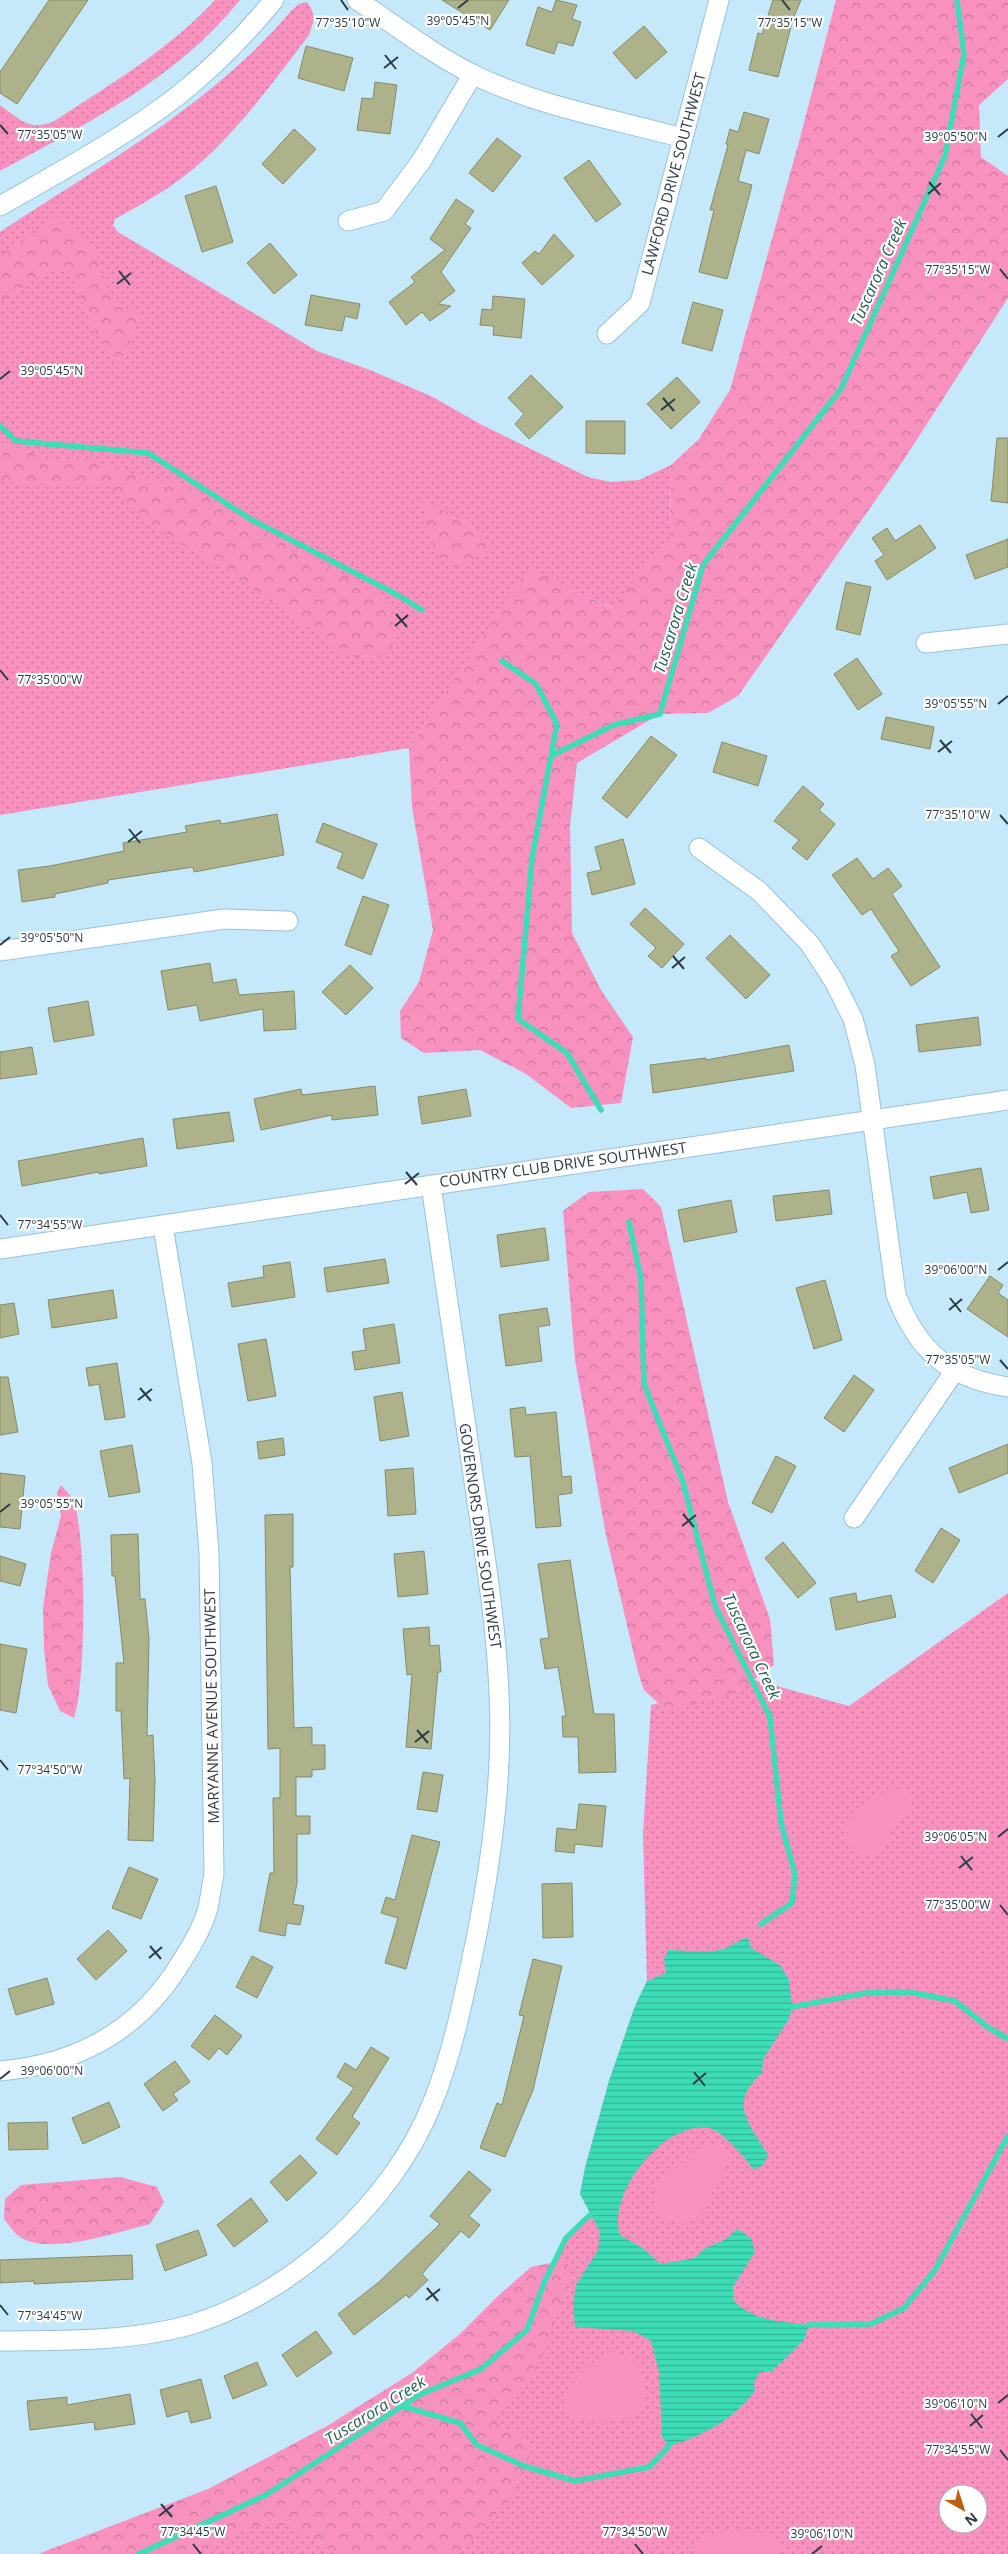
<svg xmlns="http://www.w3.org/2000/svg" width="1008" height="2554" viewBox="0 0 1008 2554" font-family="'Open Sans',sans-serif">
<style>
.grass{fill:url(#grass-dots);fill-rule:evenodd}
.forest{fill:url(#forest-crowns)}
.pitch{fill:#f891be}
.water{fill:url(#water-rules)}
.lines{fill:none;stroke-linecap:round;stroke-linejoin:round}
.stream{stroke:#3cddb7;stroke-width:5.5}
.building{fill:#adb28a;stroke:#878b65}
.minor-casing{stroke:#99c2d9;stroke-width:21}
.minor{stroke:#fff;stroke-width:19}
.ticks{fill:none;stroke:#2b3c45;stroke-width:2}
.labels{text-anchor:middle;stroke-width:4.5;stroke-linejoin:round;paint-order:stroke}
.street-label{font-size:15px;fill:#2b3c45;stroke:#fff}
.water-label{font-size:16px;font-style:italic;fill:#226050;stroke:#fff}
.ticks-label{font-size:12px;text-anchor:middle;fill:#2b3c45;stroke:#fff;stroke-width:4.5;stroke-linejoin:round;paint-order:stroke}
</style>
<defs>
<pattern id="grass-dots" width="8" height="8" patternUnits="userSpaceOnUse" patternTransform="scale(1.25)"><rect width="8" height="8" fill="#f891be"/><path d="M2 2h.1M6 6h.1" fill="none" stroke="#c9789c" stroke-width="1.8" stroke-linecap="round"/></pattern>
<pattern id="forest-crowns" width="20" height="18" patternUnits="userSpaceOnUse" patternTransform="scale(1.25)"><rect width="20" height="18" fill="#f891be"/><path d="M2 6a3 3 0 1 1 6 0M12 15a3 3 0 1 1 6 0" fill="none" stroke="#c9789c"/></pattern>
<pattern id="water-rules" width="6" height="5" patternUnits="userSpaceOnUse" patternTransform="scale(1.25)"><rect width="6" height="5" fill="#3cddb7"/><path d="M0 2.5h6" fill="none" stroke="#33b497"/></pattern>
</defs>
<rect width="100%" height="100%" fill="#c6e8fb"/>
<path class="grass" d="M215,0H240C179,77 85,125 0,171V105C20,119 27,131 53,122C109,85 169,50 215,0Z
M307,2C316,14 314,21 309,35C267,90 226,149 168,188C151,199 133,209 115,219L113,225L118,232L317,351L370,370L433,397L480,424L588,477L611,482L639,480L671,465L670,536L613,608L527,570L409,748L0,815V232C102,164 212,105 292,10L299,4Z
M1008,1593V2554H144L266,2495L544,2283L566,2238L591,2214L580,2194L585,2168L609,2081L635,2006L647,1981L643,1835L651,1705L751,1679L849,1706ZM948,2494H978V2524H948Z"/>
<path class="forest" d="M836,0H1008V79L979,105L981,157L1008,176V298L903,461L738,696L708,713L660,714L577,763L570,826L572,933L601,990L633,1037L621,1103L571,1108L526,1074L480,1050L424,1053L401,1038L400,1011L419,982L433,930L412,807L409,748L527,569L612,608L670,536L671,465L699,439L730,390L800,138Z
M57,217L95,247L106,286L119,305L140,315L120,370L93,327L69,272L52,268L0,303V254Z
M0,442L51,460L94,461L142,477L182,484L383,598C395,615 395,632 392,652L372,661L339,653L305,625L244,583L159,530L111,487H35L0,480Z
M422,501L448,512L483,533L490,551L450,569C432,552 426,525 422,501Z
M643,1189L661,1207L728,1502L770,1619L774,1665L736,1693L667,1711L644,1690L638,1672L606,1535L575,1360L563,1211L589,1192Z
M61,1485C65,1490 71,1495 73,1500C87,1533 86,1684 74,1718L60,1711L48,1685L44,1649L43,1608L51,1553L61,1516L57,1493Z
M120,2177L157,2187L164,2202L150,2224C118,2232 49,2256 20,2237C14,2233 9,2225 4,2219L5,2199L21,2185Z
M567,2260L570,2275L547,2346L525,2390L497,2413L498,2428L523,2433L532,2450L510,2500L457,2554H336L310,2536L284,2525L249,2528L193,2554H38L208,2489L327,2426L412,2373L460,2334L499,2295L531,2267Z"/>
<path class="pitch" d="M896,1788L909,1795L912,1802C908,1813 902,1819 894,1828C890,1833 890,1837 888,1843C883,1855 869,1858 858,1855C823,1825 867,1795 896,1788Z
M706,2144L719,2146L728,2153C728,2172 718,2183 709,2198C705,2203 705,2211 701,2215C682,2237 642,2213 657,2186C661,2178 670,2174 677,2168C688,2159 692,2149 706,2144Z
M607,2352C626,2352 635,2357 641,2375C643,2380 647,2387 647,2393C646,2426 597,2425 576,2420C571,2414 564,2407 564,2399C564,2384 595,2361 607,2352Z
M741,2531L770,2533L780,2545V2554H694C698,2530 721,2533 741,2531Z"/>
<path class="water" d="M748,1937L751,1948L780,1965L789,1980L792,2007L789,2019L763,2059L762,2073C727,2104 750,2124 768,2155L763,2165L754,2170C746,2159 723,2131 709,2128C665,2120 607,2192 620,2235L644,2249L660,2264L695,2258L704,2249L728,2238L737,2229L751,2238L755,2252L733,2287V2300C755,2322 780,2321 809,2325L804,2340L772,2371L760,2372L754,2382L755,2391C733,2420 703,2436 669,2446L662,2437L659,2372L651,2341L633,2331L575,2327L573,2305L576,2285L598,2250L600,2232L580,2194L585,2168L609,2081L635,2006L647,1981L666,1973L664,1959L668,1950C687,1950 705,1954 723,1949C732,1947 739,1939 748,1937Z"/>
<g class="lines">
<path class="stream" d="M0,426L16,441L148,453L252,520L396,594L422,610
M502,661L536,684L557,724L551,756
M601,1110L567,1053L518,1019L532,859L551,756L614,725L660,714L703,565L841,389L945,156L964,54L957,0
M629,1222L641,1279L644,1384L683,1482L715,1606L770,1717L781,1823L795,1874L792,1903L761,1924
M792,2007L866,1993L909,1992L955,2001L989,2028L1008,2039
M809,2325L871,2324L904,2308L935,2270L1008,2136
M402,2406L460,2423L477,2445L524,2466L575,2481L649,2467L669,2446
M139,2554L266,2495L419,2395L481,2369L527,2330L544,2283L566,2238L591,2214"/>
</g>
<path class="building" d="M49,0H88L17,104L0,93V72Z
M442,0H509L490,30Z
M556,0L577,5L572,19L581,22L573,46L558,42L554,54L526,45L538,7L552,12Z
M773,0H801L793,19L778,77L749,70L758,33L762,34Z
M644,26L667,52L636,79L613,53Z
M306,46L353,58L344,91L298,78Z
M375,82L397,85L390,134L357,130L362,98L373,99Z
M744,112L769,119L759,154L746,150L738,181L752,185L727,279L699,272L714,210H710L728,145L726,144L730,129L738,132Z
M294,129L316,149L283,184L262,164Z
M497,138L521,156L493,192L469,173Z
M589,160L621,204L596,222L564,178Z
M216,186L233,242L202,252L185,196Z
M456,199L474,211L465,224L471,228L441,272L455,291L438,304L451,306L430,321L422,312L406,325L389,302L415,282L411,277L445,250L430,239Z
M554,234L574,256L542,285L522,263L535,251L539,254Z
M270,243L297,275L274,294L247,263Z
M311,295L360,304L357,319L345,316L342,331L305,325Z
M493,296L525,299L521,338L493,335L494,326L480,325L482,309L492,310Z
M693,302L723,310L712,351L682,343Z
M531,375L563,407L529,439L515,424L524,414L508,398Z
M677,377L700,402L671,429L647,404Z
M586,421H625V454L586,453Z
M997,438H1008V503L991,501Z
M920,525L936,548L887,580L875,561L884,555L872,538L887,528L895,541Z
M1008,539V567L975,579L966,555Z
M846,582L871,587L860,635L836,629Z
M857,658L882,694L858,710L834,674Z
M886,717L934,727L930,749L881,739Z
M651,736L677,755L627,818L602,798Z
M722,742L767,756L758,786L713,772Z
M803,786L824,804L819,810L835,824L807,860L792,848L799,840L774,821Z
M277,814L284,855L194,872L193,867L108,880V883L55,894V897L22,902L18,870L50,866L124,851L123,843L187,832L185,826L220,820L221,824Z
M323,823L377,844L363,879L337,868L343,853L316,842Z
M623,839L635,884L592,895L587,873L601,870L595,847Z
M857,858L873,879L888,868L902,886L892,894L940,967L911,986L891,956L899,951L871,909L862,915L832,875Z
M363,896L389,905L371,955L345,945Z
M645,908L684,944L662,968L648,956L656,948L630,924Z
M730,935L770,975L746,999L706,958Z
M210,963L213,983L236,979L239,995L294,991L296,1029L264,1031L263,1009L200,1021L197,1005L168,1010L161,971Z
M350,965L373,988L346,1015L322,992Z
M88,1001L94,1035L54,1042L48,1008Z
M978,1017L981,1045L919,1052L916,1025Z
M789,1045L794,1071L653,1093L650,1065L706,1058V1060Z
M32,1047L37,1074L0,1079V1052Z
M375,1086L378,1115L332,1120V1115L261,1130L254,1099L301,1089L302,1095Z
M466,1089L471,1116L422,1124L418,1097Z
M229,1112L234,1141L177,1149L173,1119Z
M143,1138L147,1166L99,1174V1172L22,1186L18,1161Z
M981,1168L989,1210L971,1213L967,1192L934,1199L930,1177Z
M829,1190L832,1214L776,1221L773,1196Z
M731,1200L737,1232L684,1242L678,1210Z
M545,1228L549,1260L501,1267L497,1235Z
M385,1259L389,1283L327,1292L324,1268Z
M290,1262L295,1297L232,1307L228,1283L264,1277L263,1266Z
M990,1276L1003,1285L998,1293L1008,1300V1337L967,1309Z
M825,1280L842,1340L814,1349L796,1288Z
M113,1290L117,1318L52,1328L48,1300Z
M14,1303L19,1334L0,1338V1305Z
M547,1308L550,1325L538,1327L542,1361L506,1366L499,1315Z
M394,1324L400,1363L355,1370L352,1352L366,1350L363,1329Z
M266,1339L276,1396L248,1401L238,1344Z
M117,1363L125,1417L105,1420L99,1384L89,1386L86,1368Z
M854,1375L874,1390L844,1432L824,1418Z
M0,1377H8L18,1432L0,1435Z
M402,1392L409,1436L380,1441L374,1397Z
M525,1407L526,1415L556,1412L562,1477L571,1476L572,1493L558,1495L561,1526L536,1528L530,1456L515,1457L510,1409Z
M283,1438L285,1455L259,1459L257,1442Z
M1008,1444V1473L959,1493L949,1468Z
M132,1445L140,1492L109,1497L100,1451Z
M776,1456L796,1466L772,1513L752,1503Z
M413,1468L416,1514L388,1516L385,1470Z
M0,1473L25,1476L20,1529L0,1527Z
M293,1514V1567H290L294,1728L312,1727V1745H325V1769L312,1770V1777H296V1816H310V1834H297V1883L293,1904L304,1906L300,1925L287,1923L285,1936L259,1931L270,1873H274L273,1798H280V1748L268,1749L265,1515Z
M941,1528L960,1540L933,1583L915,1571Z
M138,1534L140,1599H145L149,1639L147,1736L153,1735L155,1781L153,1841L128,1840L130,1778L124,1779L121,1711H116V1663H124L115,1576H112L111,1535Z
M783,1542L816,1583L798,1598L765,1558Z
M424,1551L428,1594L398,1597L394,1554Z
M0,1556L26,1564L20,1586L0,1581Z
M570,1560L594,1714H614L616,1772L579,1773L578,1737H563L562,1716H566L558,1667L545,1669L540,1639L549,1638L538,1564Z
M856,1593L857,1602L891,1595L896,1617L836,1630L830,1598Z
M429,1627L430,1646L439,1645L441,1672H438L431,1749L406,1747L412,1674L407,1675L403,1629Z
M0,1644L27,1649L16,1713L0,1710Z
M423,1772L443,1775L437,1812L417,1809Z
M579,1804L606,1806L602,1847L575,1844L574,1853L555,1851L557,1828L576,1830Z
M412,1835L440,1842L406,1969L385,1963L398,1918L381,1913L386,1897L395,1900Z
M129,1867L158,1879L141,1919L112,1908Z
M572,1883L573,1937L543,1938L542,1884Z
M108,1930L127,1951L96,1980L77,1959Z
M252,1956L273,1967L257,1998L236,1987Z
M533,1959L562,1966L533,2090L505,2157L480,2148L497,2103L502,2105L524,2016L519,2015Z
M47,1978L54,2004L16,2015L8,1989Z
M215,2015L242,2036L227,2055L219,2048L209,2060L191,2046Z
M371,2047L389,2058L352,2117L360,2123L337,2155L316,2139L354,2088L337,2077L345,2063L356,2070Z
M175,2061L190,2082L173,2094L178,2100L163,2111L144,2084Z
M109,2102L120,2127L83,2144L72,2118Z
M47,2122L48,2149L9,2150L8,2123Z
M300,2155L317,2173L287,2201L270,2182Z
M469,2171L491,2190L469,2216L480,2225L469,2238L461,2231L422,2274L428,2280L409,2298L406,2295L354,2335L338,2314L379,2282L440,2224L430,2216Z
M251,2198L268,2221L234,2247L217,2225Z
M198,2230L207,2255L165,2271L156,2245Z
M132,2255L133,2279L34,2284V2281L0,2283V2260Z
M316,2331L332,2353L297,2377L282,2355Z
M257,2362L267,2385L233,2399L224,2376Z
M201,2379L211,2418L191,2423L188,2411L167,2417L160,2390Z
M130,2394L135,2424L95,2430L94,2422L30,2430L27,2401L67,2397V2405Z"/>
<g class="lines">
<defs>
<path id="minor" d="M357,0C395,25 431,53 472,74C537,106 613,119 683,138
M0,206C61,171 125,137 180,94C215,66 246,34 274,0
M348,221L384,211L422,160L473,74
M607,334L640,303L719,0
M926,643L1008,634
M699,848L759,891L810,944L834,981L853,1019L865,1065L896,1295C918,1351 948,1378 1008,1387
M0,951L224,919L288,921
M0,1249L1008,1100
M854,1518L954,1372
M0,2071C80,2064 142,2029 183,1959C193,1944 203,1926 208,1908C210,1897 212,1885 214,1874L209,1553L202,1463L163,1226
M0,2341C62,2340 129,2342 190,2325C292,2295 393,2202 432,2104C454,2050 465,1991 477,1934C492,1855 503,1774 499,1694C496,1615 482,1538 471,1461C457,1369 444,1277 431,1185"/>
</defs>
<use href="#minor" class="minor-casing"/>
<use href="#minor" class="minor"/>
</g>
<path class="ticks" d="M341,0L348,10M782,0L790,10M458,8L468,0M385,55L396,69M384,68L398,57M0,125L8,134M998,137L1008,129M929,182L940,195M928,194L941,183M1000,269L1008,279M119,271L130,285M117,284L131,273M0,379L10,371M663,398L674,411M661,410L675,399M396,614L407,627M395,626L408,615M0,670L8,680M998,704L1008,696M940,740L951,753M938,752L952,741M1000,815L1008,824M129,829L140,843M128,842L142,831M0,945L10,937M673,956L684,969M672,968L685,957M406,1172L417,1185M405,1184L419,1173M0,1215L8,1225M998,1270L1008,1262M950,1298L961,1312M949,1310L962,1299M1000,1360L1008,1369M140,1388L151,1401M138,1400L152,1389M0,1512L10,1504M683,1514L694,1527M682,1526L696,1515M417,1730L428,1743M415,1742L429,1731M0,1760L8,1770M998,1837L1008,1829M961,1856L972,1870M959,1868L973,1857M1000,1905L1008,1915M150,1946L161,1959M149,1958L162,1947M694,2072L705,2086M0,2079L10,2071M693,2084L706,2073M427,2288L438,2301M426,2300L440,2289M0,2305L8,2315M998,2403L1008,2395M971,2414L982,2428M970,2426L983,2415M1000,2450L1008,2460M161,2504L172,2517M159,2516L173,2505M193,2544L201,2554M635,2544L643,2554M812,2554L822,2546"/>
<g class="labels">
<g class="street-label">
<text transform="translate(674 174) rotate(-75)" y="5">LAWFORD DRIVE SOUTHWEST</text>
<text transform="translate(563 1165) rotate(-8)" y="5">COUNTRY CLUB DRIVE SOUTHWEST</text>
<text transform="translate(480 1536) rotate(82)" y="5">GOVERNORS DRIVE SOUTHWEST</text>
<text transform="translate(212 1706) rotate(-91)" y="5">MARYANNE AVENUE SOUTHWEST</text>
</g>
<g class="water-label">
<text transform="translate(878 272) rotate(-66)" y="6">Tuscarora Creek</text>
<text transform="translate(675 618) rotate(-73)" y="6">Tuscarora Creek</text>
<text transform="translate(752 1646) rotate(65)" y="6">Tuscarora Creek</text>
<text transform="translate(375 2410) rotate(-32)" y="6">Tuscarora Creek</text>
</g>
</g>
<g class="ticks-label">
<text x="458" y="25">39°05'45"N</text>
<text x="348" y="27">77°35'10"W</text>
<text x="790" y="27">77°35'15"W</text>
<text x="50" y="139">77°35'05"W</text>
<text x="956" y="141">39°05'50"N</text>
<text x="958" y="274">77°35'15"W</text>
<text x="52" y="375">39°05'45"N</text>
<text x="50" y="684">77°35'00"W</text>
<text x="956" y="708">39°05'55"N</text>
<text x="958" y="819">77°35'10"W</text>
<text x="52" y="942">39°05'50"N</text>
<text x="50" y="1229">77°34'55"W</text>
<text x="956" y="1274">39°06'00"N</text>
<text x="958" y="1364">77°35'05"W</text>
<text x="52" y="1508">39°05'55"N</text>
<text x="50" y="1774">77°34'50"W</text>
<text x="956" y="1841">39°06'05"N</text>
<text x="958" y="1909">77°35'00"W</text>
<text x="52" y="2075">39°06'00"N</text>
<text x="50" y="2320">77°34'45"W</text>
<text x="956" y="2408">39°06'10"N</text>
<text x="958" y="2454">77°34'55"W</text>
<text x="193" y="2536">77°34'45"W</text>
<text x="635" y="2536">77°34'50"W</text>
<text x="822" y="2538">39°06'10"N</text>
</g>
<g transform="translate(963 2509) rotate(141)"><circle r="24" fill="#ffffff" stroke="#aab1b5"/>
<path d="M0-4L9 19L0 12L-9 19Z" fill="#bd6011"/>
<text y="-8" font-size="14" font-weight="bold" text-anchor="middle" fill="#2b3c45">N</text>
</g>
</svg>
